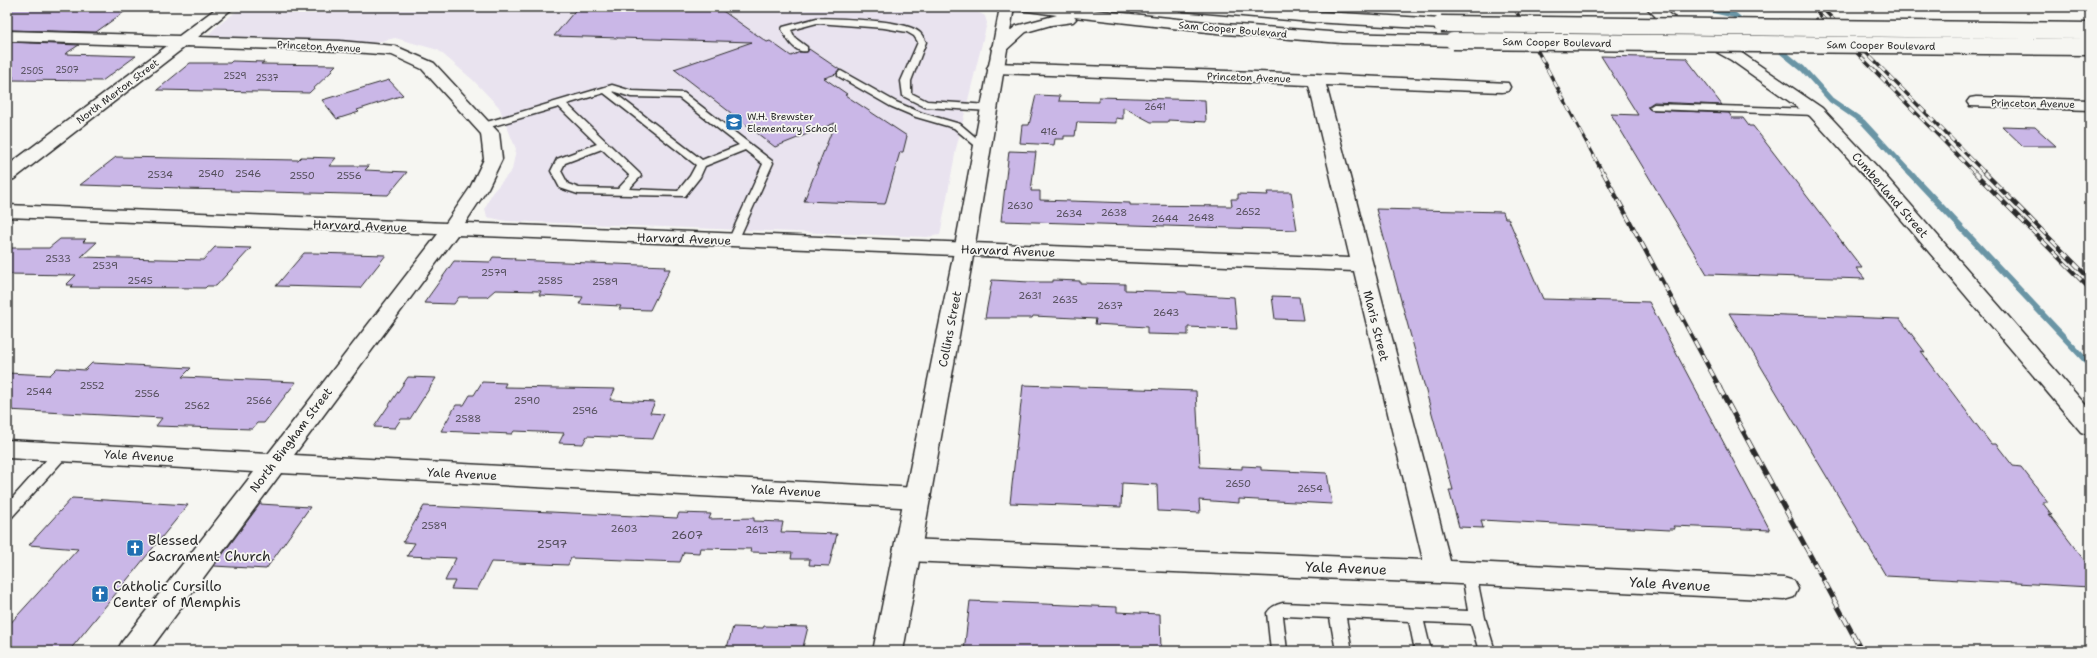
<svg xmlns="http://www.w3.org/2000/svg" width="2097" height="658" viewBox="0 0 2097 658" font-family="'Shantell Sans',sans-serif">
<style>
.built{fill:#e9e3ef}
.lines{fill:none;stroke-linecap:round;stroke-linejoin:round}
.stream-far1{stroke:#6a95a5;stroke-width:5.5}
.stream{stroke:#6a95a5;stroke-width:6}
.building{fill:#cab7e7;stroke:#2b2b2b}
.lane-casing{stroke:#2b2b2b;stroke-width:3}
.street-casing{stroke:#2b2b2b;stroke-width:3}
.secondary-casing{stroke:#2b2b2b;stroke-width:3}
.primary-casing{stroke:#2b2b2b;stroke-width:3}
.lane{fill:#f6f6f2;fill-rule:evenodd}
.street{fill:#f6f6f2;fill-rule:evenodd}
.secondary{fill:#f6f6f2;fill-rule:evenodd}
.primary{fill:#f6f6f2;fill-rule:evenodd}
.rail-far2-casing{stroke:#2b2b2b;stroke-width:3.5}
.rail-far1-casing{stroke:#2b2b2b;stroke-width:4.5}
.rail-casing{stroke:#2b2b2b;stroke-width:5}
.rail-far2{stroke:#f6f6f2;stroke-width:2.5;stroke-dasharray:7;stroke-linecap:butt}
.rail-far1{stroke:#f6f6f2;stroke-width:3;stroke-dasharray:8;stroke-linecap:butt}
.rail{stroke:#f6f6f2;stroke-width:3.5;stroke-dasharray:10;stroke-linecap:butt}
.primary-bridge-casing{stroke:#2b2b2b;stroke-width:19;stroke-linecap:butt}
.primary-bridge{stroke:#f6f6f2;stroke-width:16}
.labels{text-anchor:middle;stroke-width:3.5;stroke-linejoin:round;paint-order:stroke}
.far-number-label{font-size:9px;fill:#534e5a}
.far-street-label{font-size:10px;fill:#2b2b2b;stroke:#f6f6f2}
.far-poi-label{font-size:10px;fill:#2b2b2b;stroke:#f6f6f2;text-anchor:start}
.number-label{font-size:10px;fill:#534e5a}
.street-label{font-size:12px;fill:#2b2b2b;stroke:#f6f6f2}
.near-number-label{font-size:12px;fill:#534e5a}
.near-poi-label{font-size:14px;fill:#2b2b2b;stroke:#f6f6f2;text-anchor:start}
.near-street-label{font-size:14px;fill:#2b2b2b;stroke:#f6f6f2}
</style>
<rect width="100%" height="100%" fill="#f6f6f2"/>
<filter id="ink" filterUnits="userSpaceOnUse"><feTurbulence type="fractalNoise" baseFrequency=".025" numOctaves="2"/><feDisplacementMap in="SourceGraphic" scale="8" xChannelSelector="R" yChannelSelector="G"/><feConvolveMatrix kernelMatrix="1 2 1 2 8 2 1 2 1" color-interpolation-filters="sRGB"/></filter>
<g filter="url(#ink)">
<path class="built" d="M242,7H969L985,16L987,23L956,149L940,235L927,237L506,221L487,217L485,208L492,193L512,170L516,149L499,107L473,80L438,50L395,38L373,43L211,36L209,34L216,27Z"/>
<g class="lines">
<path class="stream-far1" d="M1699,7L1734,15L1747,25
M1776,47L1803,69L1831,100L1863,122L1910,173"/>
<path class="stream" d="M1909,172L2090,365"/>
</g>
<path class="building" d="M7,7H131L96,32L7,30Z
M578,7L720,9L767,42L770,41L791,56L800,52H807L809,49L840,70L836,74L824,78L847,94L845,95L907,136L903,152H900L885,204L804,201L835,123L775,147L674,69L752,42L554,36Z
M7,42L79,45L65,54L136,56L102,81L10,80L14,77L7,78Z
M1601,56L1686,58L1722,105L1654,102L1648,106V108L1651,110L1729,113L1732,118H1743L1749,126H1753L1862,268H1856L1865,279L1707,274L1611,114L1638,115Z
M232,61L264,62L261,64L336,65L331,70H333L309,93L157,90L190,63H230Z
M389,80L403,95L357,110L359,112L337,119L322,100Z
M1036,95L1060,96L1059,101L1099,102V97L1205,100L1206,122L1168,120V122H1151L1123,107V119L1116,118V123L1077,122L1075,136H1064V139H1055L1054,145L1020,143L1022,125H1029Z
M2002,126L2035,127L2056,146H2023Z
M1009,151L1036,152L1031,191H1040V200L1130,203V205L1232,206L1231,199H1238V194L1268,195L1267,192H1291L1297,230L1001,221Z
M116,157L298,160L301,157L336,158L329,166H369L365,170L407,172L388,195L231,191L232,190L179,189L181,188L80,185Z
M1376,209L1503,212L1505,218H1508L1543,299L1649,302L1770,530L1673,526L1675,529H1669L1670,530L1481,520L1483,528L1459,527L1449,490H1453Z
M60,239H86L83,242H97L81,257L203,260L215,247L251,248L216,286H207L205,288L71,287L73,285H66L76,275L7,274V248H49Z
M304,253H314L386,255L360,288L276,286Z
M493,257L515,258L514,260L666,266L664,269H670L650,310L619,309L621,306L579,304L583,297L539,295L541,291L495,290L487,297H459L454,304L424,303L454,261L490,262Z
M992,280L1030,282H1053V280L1080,281V283L1125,284V290L1186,292L1187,294L1234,297L1237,329L1188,327V335L1147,334V327L1095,324L1096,319L1033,316L1032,318H985Z
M1272,296L1299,297L1303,320L1275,319Z
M1729,313L1900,319L1925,352L1921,351L1991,444H1996L2013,466L2021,467L2048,502H2042L2052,515L2049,514L2090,568V587L1886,576Z
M92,363L191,368L182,377L296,382L264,423H257L252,429L156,426L162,418L7,410V373L50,375L57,368L85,370Z
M408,377L436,378L410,419H401L395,428L374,427Z
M482,382L506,383L504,387L615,389L610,400L655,402L650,413L664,414L653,439L587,436L583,444L559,443L564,433L514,431L512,434L441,431L456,405H464L470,395H474Z
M1023,385L1196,391L1200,467L1242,469V466L1261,467V470L1327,473L1332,504L1239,499V503L1199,500L1200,513L1158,511L1157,485L1122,483L1121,507L1010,503Z
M72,498L188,505L69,651H7V627L78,549L29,545Z
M260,504L310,507L266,569L214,566Z
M424,506L677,518L679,513L711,514L709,519L754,518V521L783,522L781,532L837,534L829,566L809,565L810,559H791L792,553L750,552L751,549L700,548L699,553L684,552L680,562L571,558L568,565L491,562L477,590L451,589L455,581H445L456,558L407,556L415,543L403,542Z
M970,601L1117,607V612L1160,614L1161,651L1117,649V651H964Z
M764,626L808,627L802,651H726L733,627L763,628Z"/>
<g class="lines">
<defs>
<path id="lane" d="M817,18C839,19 904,19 919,32C922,34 924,39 926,42L911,81V93L927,101L989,105L994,108L989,111L925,107L903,96L901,81L918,42L914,36L907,32L884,28L817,23L791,30L795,38L807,47V51C795,54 786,38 782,29L783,27Z
M841,71L896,102L922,113L960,124L987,147L985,149H979L954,128L916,117L890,106L838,76V72Z
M612,85L632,91L684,93L772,161L773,163L737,243L733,244L728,241L763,164L745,150L705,166L700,177L685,196L578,194L560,188L551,171L557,159L597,144L559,107L483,129L478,126L480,124ZM612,91L631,97L679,98L739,145L702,160ZM604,93L696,165L690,176L678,191L629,189L641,176L640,174L567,104ZM602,149L630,176L618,189L579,188L568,184L561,171L565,163Z
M1654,104L1816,109L1821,112L1816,115L1651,109L1649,107Z
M62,447L67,448L69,452L67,456L12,517L7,519V504L57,448Z
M1469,568L1474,570L1476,574L1485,618L1495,651H1479L1471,624L1424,622L1431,651H1415L1409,621L1346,618L1352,651H1336L1330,618L1285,616H1283L1287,651H1271L1267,613C1270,607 1276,605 1283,603L1468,611L1462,574L1464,570Z"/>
<path id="street" d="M218,7H234L198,37L340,41L395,46L434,63L499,133L502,159L488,188L465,223L1350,258L1309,85L995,73L989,71L987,68L989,65L995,63L1316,74L1508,83L1510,87L1508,91L1502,92L1326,85L1450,561L1784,578L1794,581L1798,589L1794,597L1784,600L1439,583L907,561L898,558L894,550L898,542L907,539L1423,560L1354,271L457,235L294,455L918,488L927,491L931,498L927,505L918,508L281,473L149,651H117L122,642L254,472L7,458V440L268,454L438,234L7,217V205L446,223L470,188L484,159L481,134L422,69L392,55L340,51L186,46L14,179L7,181V166L167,46L7,41V31L179,36Z
M1646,7H1662L1670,15L1743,54L1822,108L1883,173L2090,410V435L2081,432L1869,181L1810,116L1731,60L1660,21Z
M1976,97L2090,100V110L1970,106L1967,102L1970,98Z"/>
<path id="secondary" d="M1000,7H1014L972,262L903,651H873L952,262Z"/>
<path id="primary" d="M1018,7H1066L1225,24L1342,33L1453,36L1459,38L1461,41L1459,44L1453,46L1342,43L1225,34L1074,17L1076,19L1073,22L1051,25L1026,32L1005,51H993L991,48L993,45L1016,26L1057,15L1020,10Z
M1177,7H1242L1441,19L1446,21L1449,24L1446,27L1441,29L1312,22L1184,11L1179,10Z"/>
</defs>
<use href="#lane" class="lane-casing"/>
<use href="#street" class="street-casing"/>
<use href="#secondary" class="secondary-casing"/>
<use href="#primary" class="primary-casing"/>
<use href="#lane" class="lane"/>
<use href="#street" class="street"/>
<use href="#secondary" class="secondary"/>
<use href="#primary" class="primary"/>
<defs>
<path id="rail-far2" d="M1514,7L1603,173
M1812,7L1975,173
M1821,7L1985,173"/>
<path id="rail-far1" d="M1603,172L1720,388
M1974,172L2090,289
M1984,172L2090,279"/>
<path id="rail" d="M1719,387L1862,651"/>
</defs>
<use href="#rail-far2" class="rail-far2-casing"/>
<use href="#rail-far1" class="rail-far1-casing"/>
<use href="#rail" class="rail-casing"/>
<use href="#rail-far2" class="rail-far2"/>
<use href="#rail-far1" class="rail-far1"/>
<use href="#rail" class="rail"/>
<defs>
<path id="primary-bridge" d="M1441,24L2090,31
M1453,41L2090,47"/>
</defs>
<use href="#primary-bridge" class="primary-bridge-casing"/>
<use href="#primary-bridge" class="primary-bridge"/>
</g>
</g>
<defs>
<symbol id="school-square" viewBox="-11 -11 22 22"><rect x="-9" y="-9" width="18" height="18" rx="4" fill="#1f6fb2" stroke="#f6f6f2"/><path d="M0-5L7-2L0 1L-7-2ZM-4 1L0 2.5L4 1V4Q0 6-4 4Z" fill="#fff"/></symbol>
<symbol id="church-square" viewBox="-11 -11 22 22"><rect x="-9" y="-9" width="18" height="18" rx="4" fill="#1f6fb2" stroke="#f6f6f2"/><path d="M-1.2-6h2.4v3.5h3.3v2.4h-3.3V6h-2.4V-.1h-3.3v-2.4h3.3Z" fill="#fff"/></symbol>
</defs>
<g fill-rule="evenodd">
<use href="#school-square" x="724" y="112" width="20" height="20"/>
<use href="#church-square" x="125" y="538" width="20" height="20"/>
<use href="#church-square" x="90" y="584" width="20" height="20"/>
</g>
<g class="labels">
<g class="far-number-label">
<text x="67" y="73">2507</text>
<text x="32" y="74">2505</text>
<text x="235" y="79">2529</text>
<text x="267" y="81">2537</text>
<text x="1155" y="110">2641</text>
</g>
<g class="far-street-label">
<text transform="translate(1233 29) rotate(5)" y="4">Sam Cooper Boulevard</text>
<text transform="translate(1557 42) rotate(1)" y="4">Sam Cooper Boulevard</text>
<text transform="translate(1881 45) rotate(1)" y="4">Sam Cooper Boulevard</text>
<text transform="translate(319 46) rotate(3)" y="4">Princeton Avenue</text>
<text transform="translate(1249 77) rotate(2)" y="4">Princeton Avenue</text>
<text transform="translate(117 91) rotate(-37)" y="4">North Merton Street</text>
<text transform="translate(2033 103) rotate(1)" y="4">Princeton Avenue</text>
</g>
<g class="far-poi-label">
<text x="747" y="120">W.H. Brewster<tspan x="747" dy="12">Elementary School</tspan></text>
</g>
<g class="number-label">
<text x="1049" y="135">416</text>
<text x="211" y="177">2540</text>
<text x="248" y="177">2546</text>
<text x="160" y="178">2534</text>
<text x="302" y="179">2550</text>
<text x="349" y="179">2556</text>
<text x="1020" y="209">2630</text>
<text x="1248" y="215">2652</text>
<text x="1114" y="216">2638</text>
<text x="1069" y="217">2634</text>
<text x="1201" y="221">2648</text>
<text x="1165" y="222">2644</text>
<text x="58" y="262">2533</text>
<text x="105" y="269">2539</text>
<text x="494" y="276">2579</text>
<text x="140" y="284">2545</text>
<text x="550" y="284">2585</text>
<text x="605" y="285">2589</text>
<text x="1030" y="299">2631</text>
<text x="1065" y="303">2635</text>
<text x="1110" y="309">2637</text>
<text x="1166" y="316">2643</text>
<text x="92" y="389">2552</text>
<text x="39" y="395">2544</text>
<text x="147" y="397">2556</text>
<text x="259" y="404">2566</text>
<text x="527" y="404">2590</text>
<text x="197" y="409">2562</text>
<text x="585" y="414">2596</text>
<text x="468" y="422">2588</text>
<text x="1238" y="487">2650</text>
<text x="1310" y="492">2654</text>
<text x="434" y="529">2589</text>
<text x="624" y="532">2603</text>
<text x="757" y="533">2613</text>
</g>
<g class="street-label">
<text transform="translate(1890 195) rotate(49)" y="4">Cumberland Street</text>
<text transform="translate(360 226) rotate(2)" y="4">Harvard Avenue</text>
<text transform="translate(684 239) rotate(2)" y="4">Harvard Avenue</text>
<text transform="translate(1008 251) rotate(2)" y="4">Harvard Avenue</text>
<text transform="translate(1376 326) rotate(76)" y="4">Maris Street</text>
<text transform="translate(950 329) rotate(-79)" y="4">Collins Street</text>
<text transform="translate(291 440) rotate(-53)" y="4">North Bingham Street</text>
<text transform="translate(139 456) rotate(3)" y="4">Yale Avenue</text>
<text transform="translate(462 474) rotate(3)" y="4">Yale Avenue</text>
<text transform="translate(786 491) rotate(3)" y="4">Yale Avenue</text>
</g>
<g class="near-number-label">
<text x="687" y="539">2607</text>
<text x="552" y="548">2597</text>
</g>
<g class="near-poi-label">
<text x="148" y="545">Blessed<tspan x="148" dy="16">Sacrament Church</tspan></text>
<text x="113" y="591">Catholic Cursillo<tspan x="113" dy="16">Center of Memphis</tspan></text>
</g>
<g class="near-street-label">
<text transform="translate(1346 568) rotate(2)" y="5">Yale Avenue</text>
<text transform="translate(1670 584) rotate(3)" y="5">Yale Avenue</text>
</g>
</g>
<rect width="2097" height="658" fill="none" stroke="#f6f6f2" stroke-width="24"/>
<rect x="12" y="12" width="2073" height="634" fill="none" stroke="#2b2b2b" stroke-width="1.5" filter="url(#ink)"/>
</svg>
